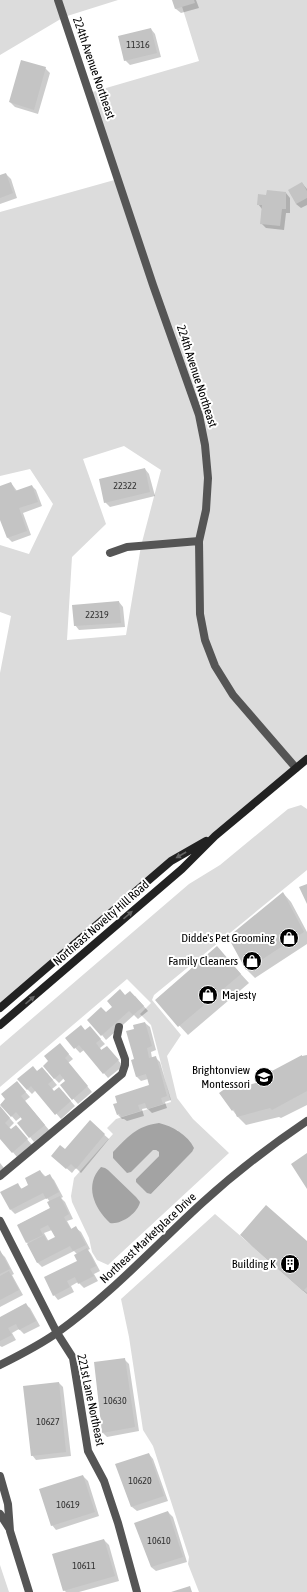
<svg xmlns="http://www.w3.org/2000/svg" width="307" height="1592" viewBox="0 0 307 1592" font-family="'Asap Condensed',sans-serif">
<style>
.green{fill:#dcdcdc;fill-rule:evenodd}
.water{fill:#a3a3a3}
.shadow{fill:#0003;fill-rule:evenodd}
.building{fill:#c4c4c4}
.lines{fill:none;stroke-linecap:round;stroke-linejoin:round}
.minor{stroke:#555;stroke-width:8}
.tertiary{stroke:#555;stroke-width:8}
.secondary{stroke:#222;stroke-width:8}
.oneway{fill:#646464}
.labels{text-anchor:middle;stroke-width:4;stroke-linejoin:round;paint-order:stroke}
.number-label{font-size:10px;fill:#313131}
.street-label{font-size:12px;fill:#000;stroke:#fff}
.poi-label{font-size:12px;fill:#000;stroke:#fff;text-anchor:end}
</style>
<rect width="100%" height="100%" fill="#fff"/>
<path class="green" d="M0,0H118L64,17L0,55Z
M180,0H307V759L215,836L171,861L0,1008V673L11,616L0,612V545L29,554L53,504L30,469L0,476V212L118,179L89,93L199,61ZM124,446L161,470L141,546L126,635L67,640L72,557L106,524L83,459Z
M301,805L307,809V870L154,995L152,1000L181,1035L167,1056L177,1098L193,1119L229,1153L108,1265L97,1260L92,1252L89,1238L72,1202L71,1196L74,1178L113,1134L107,1128L116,1119L171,1102L151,1025L140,1014L151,1003L127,979L0,1087V1046L189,884L220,865L288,809ZM177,1130L192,1152L151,1194L136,1179L159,1156V1152L156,1150H153Z
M215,1214L307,1293V1592H199L188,1564L189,1557L153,1446L143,1430L129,1337L121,1299Z
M0,1565L9,1592H0Z"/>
<path class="water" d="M159,1123C172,1126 188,1135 194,1148L192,1152L151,1194L147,1193L136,1182V1179L159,1156V1152L156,1150H153L131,1172L127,1173L113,1158V1152C128,1137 136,1126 159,1123Z
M101,1167L105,1168L108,1170L136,1197L140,1202C138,1213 121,1225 110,1223C94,1208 84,1185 101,1167Z"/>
<path class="shadow" d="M173,0H196L199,8L181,13L176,9Z
M151,29L155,34L161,57L130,65L125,60Z
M45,68L50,73L38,114L15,107L10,102Z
M6,174L11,179L17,198L0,204V176Z
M302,183L307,189V205L301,208L296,204Z
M286,193L290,198V213H286L284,230L266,228L261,223L262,209L258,204L267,196Z
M145,469L149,474L155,496L110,507L105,502Z
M11,483L17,491L32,486L36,490L42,506L23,513L31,535L12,542L8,538L0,517V487Z
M119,602L123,607L125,627L79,630L75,625Z
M283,893L291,902L307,932V944L255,978L247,970L229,937Z
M217,948L249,983L188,1035L156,1000Z
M125,996H135L148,1011L138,1019L134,1015L106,1040L102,1035L106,1013Z
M145,1023L150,1027L156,1050L151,1052L152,1058L155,1057L160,1062L171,1100L165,1102L167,1108L152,1113L147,1108L142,1109L144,1116L127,1121L124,1119H122L118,1115L150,1086L148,1079L141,1081L137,1077L135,1029Z
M85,1031L94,1032L105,1044L100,1048L102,1051L111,1052L123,1066L108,1078L84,1050L80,1053L66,1038Z
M64,1049L73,1059L68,1063L92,1092L78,1104L61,1085L66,1081L64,1078L59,1083L54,1078Z
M307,1056V1105L281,1118L279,1117L246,1125L237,1116L220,1093L236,1082L241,1088L258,1083Z
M38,1072L47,1073L57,1085L52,1089L54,1092H63L75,1106L61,1119L36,1090L32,1094L27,1089Z
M21,1087L30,1097L25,1101L49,1130L34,1142L30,1137L21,1117L16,1121L1,1104Z
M0,1107L14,1123L9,1128L11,1130L20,1131L32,1145L17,1157L0,1137Z
M90,1122L109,1139L81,1173L76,1168L72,1173L57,1160Z
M0,1163L4,1168L0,1171Z
M40,1171L46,1177L49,1175L54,1180L63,1197L61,1198L65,1202L73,1219L67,1221L72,1230L76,1228L81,1232L90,1249L88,1250L91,1254L100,1271L94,1274L98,1281L84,1288L78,1282L71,1286L74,1292L58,1300L54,1295L78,1261L77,1254L74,1251L42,1267L37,1262L18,1225L51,1208L50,1202L47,1198L15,1214L11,1210L17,1184L22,1189L30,1185ZM52,1230L56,1238L49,1242L44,1233Z
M241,1235L307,1243V1294L252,1246Z
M0,1252L5,1257L14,1274L12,1275L23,1295L0,1307Z
M25,1304L30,1308L40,1326L24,1334L19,1329L12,1333L16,1340L2,1347L0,1346V1318Z
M124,1359L129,1364L139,1431L107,1437L103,1433Z
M59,1383L63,1387L71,1456L36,1460L32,1455Z
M149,1454L153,1459L168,1501L137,1511L132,1507Z
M83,1476L88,1481L99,1516L56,1530L52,1525Z
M168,1512L173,1517L187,1562L156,1571L151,1567Z
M104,1540L109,1545L119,1581L79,1592H66L64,1590Z"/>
<path class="building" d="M172,0H194L195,3L175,9Z
M151,28L157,53L124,61L118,36Z
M21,60L46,67L34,110L9,102Z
M6,173L13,193L0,198V175Z
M302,182L307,191V198L296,204L288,190Z
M267,190L286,192V209H282L280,226L260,224L262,205H257L258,194L266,195Z
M145,468L150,492L104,503L99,479Z
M11,482L15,491L32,485L38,502L19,508L27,531L7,538L0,520V486Z
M119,601L121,623L74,626L72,605Z
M307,884V904L299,887Z
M283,892L304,932L246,970L228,937Z
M217,946L241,974L178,1027L155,1000Z
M120,989L125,995L130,991L144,1006L133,1015L129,1011L101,1036L87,1020L101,1007L106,1012L112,1007L107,1001Z
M145,1022L152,1046L147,1048L149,1058L156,1056L167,1096L161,1098L163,1104L147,1109L145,1103L138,1105L140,1111L121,1117L120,1114L117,1115L113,1104L117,1103L115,1096L149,1085L146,1074L136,1077L131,1060L134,1059L126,1031L134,1029L133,1025Z
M81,1025L85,1030L90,1026L101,1039L96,1043L101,1050L107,1046L119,1060L103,1074L79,1045L74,1049L65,1038Z
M60,1043L69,1054L65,1058L88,1086L72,1100L60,1085L65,1081L60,1074L54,1079L43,1066L48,1061L44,1056Z
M302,1055V1056L307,1055V1091L272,1110L270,1108L237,1117L234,1109L232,1111L219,1093L236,1081L240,1087L256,1083L255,1080Z
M33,1066L37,1071L42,1067L53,1080L48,1084L54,1091L59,1087L71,1101L55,1115L31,1086L27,1090L17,1079Z
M17,1081L26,1092L21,1096L45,1125L29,1138L17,1123L22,1119L16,1112L11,1117L0,1105L5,1099L1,1094Z
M0,1106L10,1118L5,1123L11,1129L16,1125L28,1139L12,1153L0,1139Z
M90,1120L105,1134L76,1169L71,1164L66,1169L51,1156L60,1145L65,1149Z
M307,1153V1189L291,1164Z
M40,1170L44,1177L50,1174L59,1192L46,1199L43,1193L10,1210L0,1192L18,1183L21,1189L28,1185L25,1178Z
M60,1196L69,1214L64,1217L67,1223L71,1229L76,1226L86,1245L73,1251L70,1246L37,1263L27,1244L44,1235L47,1241L55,1237L51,1230L48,1225L40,1229L43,1235L26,1243L17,1225L50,1208L47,1202Z
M266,1205L307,1241V1287L303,1291L240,1235Z
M87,1248L96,1266L90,1269L94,1276L78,1284L75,1277L67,1281L70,1287L53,1296L44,1277L77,1261L74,1255Z
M0,1250L10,1269L0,1274Z
M9,1271L19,1290L0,1300V1276Z
M26,1303L36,1321L19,1330L16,1324L8,1328L12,1335L0,1341V1317Z
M125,1358L135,1427L102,1433L94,1362Z
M59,1382L66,1452L31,1456L23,1386Z
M149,1453L164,1496L131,1507L115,1464Z
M83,1475L95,1512L51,1526L39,1489Z
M168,1511L183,1557L151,1567L134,1523Z
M104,1539L115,1576L63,1591L52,1554Z
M190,1586L192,1592H171Z"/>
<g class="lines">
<path class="minor" d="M58,0L153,285L199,415L205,445L208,478L206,510L199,541L200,614L205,640L215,666L233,695L296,768
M110,553L127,547L199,541
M0,1176L122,1074L125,1065V1059L117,1037L119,1027
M0,1221L57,1333L73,1358L88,1451L104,1481L118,1523L137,1592
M0,1365C20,1355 40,1345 58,1332C110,1295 155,1246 202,1203C235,1173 270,1146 307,1121"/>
<path class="tertiary" d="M0,1476L8,1504L10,1531L29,1592
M0,1514L9,1528"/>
<path class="secondary" d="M0,1008L171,861L206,841
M0,1025L182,869L215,836L307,759"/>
</g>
<defs><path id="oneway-solid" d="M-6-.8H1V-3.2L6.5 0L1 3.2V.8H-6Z"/></defs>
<g class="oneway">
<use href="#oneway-solid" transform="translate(181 855) rotate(150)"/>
<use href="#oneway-solid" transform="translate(128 915) rotate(-41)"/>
<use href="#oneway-solid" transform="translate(30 1000) rotate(-41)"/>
</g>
<defs>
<symbol id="shop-disc" viewBox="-11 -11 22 22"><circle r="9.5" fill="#000" stroke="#fff"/><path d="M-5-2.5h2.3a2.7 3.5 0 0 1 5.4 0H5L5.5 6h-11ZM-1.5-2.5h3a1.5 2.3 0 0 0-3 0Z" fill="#fff"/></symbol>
<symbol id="school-disc" viewBox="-11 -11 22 22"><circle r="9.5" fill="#000" stroke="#fff"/><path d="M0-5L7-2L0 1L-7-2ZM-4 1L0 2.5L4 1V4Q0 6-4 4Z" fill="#fff"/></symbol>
<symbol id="building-disc" viewBox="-11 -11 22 22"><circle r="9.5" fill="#000" stroke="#fff"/><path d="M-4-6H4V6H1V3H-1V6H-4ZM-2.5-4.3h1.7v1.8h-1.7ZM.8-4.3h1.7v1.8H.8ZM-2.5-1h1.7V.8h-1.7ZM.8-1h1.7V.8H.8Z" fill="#fff"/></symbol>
</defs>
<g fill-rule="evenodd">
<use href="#shop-disc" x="278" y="927" width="22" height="22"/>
<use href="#shop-disc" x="241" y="950" width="22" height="22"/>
<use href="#shop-disc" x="197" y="984" width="22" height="22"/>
<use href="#school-disc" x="253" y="1066" width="22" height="22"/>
<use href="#building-disc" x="279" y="1253" width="22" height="22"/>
</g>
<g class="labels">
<g class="number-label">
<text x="138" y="48">11316</text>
<text x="125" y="489">22322</text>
<text x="97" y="618">22319</text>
<text x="115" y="1404">10630</text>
<text x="48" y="1425">10627</text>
<text x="140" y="1484">10620</text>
<text x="68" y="1508">10619</text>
<text x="159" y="1544">10610</text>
<text x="84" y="1569">10611</text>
</g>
<g class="street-label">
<text transform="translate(94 68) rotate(71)" y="4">224th Avenue Northeast</text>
<text transform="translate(197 376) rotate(72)" y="4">224th Avenue Northeast</text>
<text transform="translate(101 923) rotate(-41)" y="4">Northeast Novelty Hill Road</text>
<text transform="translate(148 1238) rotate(-43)" y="4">Northeast Marketplace Drive</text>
<text transform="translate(91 1400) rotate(78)" y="4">221st Lane Northeast</text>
</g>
<g class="poi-label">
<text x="275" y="942">Didde's Pet Grooming</text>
<text x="238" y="965">Family Cleaners</text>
<text x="222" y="999" text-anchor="start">Majesty</text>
<text x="250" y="1074">Brightonview<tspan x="250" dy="14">Montessori</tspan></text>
<text x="276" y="1268">Building K</text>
</g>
</g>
</svg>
